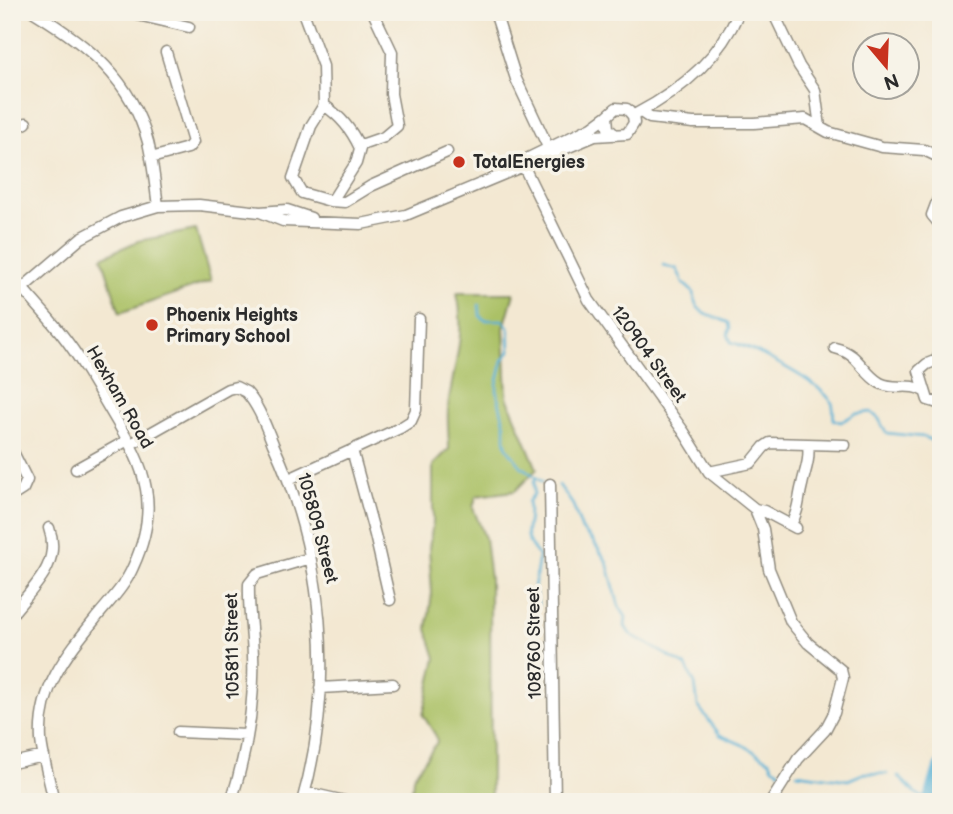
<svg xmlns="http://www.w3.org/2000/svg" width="953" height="814" viewBox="0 0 953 814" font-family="'Balsamiq Sans',sans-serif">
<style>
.green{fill:#abc166;stroke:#6b7648;stroke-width:2}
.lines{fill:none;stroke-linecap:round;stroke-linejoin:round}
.stream{stroke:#57b0d5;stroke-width:2.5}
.river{stroke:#57b0d5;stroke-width:16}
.minor-casing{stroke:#8f8a7e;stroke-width:13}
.minor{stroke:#fff;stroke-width:10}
.poi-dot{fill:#c8321e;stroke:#f7f3e8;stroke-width:2.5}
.labels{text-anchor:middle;stroke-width:7;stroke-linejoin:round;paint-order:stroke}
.poi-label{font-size:18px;font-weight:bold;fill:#2b2b2b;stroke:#f7f3e8;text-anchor:start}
.street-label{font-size:18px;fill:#2b2b2b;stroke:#f7f3e8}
</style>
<rect width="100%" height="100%" fill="#f7f3e8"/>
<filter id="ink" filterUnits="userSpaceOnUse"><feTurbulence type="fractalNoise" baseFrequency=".0143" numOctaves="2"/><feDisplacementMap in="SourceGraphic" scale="14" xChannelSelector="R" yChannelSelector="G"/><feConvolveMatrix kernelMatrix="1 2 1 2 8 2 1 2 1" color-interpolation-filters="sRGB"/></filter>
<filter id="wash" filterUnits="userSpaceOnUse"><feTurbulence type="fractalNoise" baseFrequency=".00686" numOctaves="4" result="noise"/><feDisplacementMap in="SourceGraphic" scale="28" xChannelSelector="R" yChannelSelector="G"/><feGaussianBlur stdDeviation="1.57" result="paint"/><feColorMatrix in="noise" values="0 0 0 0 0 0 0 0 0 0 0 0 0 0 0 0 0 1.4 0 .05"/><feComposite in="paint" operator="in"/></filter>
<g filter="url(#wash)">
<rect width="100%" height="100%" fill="#f3e8d2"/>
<path class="green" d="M196,230L211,281L120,313L102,257L138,241Z
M457,293H514L504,328L507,397L537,469L515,491L476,496L473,508L485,538L490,579L491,795L487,802H411L413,777L437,742L436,736L423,715L436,658L427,629L432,593L429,548L433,522V465L449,449C449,434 446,416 449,400C455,361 466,333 457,293Z"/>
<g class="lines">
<path class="stream" d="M663,265L677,269L683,283L694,293C693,315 713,315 729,323L730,329L728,334L731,342C754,349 822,383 832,403C834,407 833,415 834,420L841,422L855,414L871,412L879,419L886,433L924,437L941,445
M479,305L480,316L485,320H503L509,328L510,351L503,360L497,384V393L505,426V439L507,448L521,466L542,482
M559,485L573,505L582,530L593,541L607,562L619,606L626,617L625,626L630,634L686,666L695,684L698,706L720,735L743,745L769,760L773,767L780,771
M532,646L536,622L532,615L538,605L534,588L539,556C516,530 533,532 528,502L534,494V481L536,479
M797,773L848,780L865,773L887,774
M898,776L914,792L931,802"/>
<path class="river" d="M931,802L941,768"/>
</g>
</g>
<g filter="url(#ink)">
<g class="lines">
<defs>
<path id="minor" d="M34,12C88,45 131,79 148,142C153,163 155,185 158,206
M125,12L189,27
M303,12L323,66L324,105L311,126L293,178L302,193L330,201L345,202L371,186L447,152
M495,12L516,79L548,147
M773,12L799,66L815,90L820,127
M324,105C341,117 351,129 360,148
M641,112L650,118L693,123H754L805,119L828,132L882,147L924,150L941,158
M636,114C680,91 719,59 739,12
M12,130L26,123
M151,158L188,148L193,142L166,52
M522,163L589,300L684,432L709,472L755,509L764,511L796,528
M514,165L592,127L607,116
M941,191L932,215L941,226
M332,201L356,163L361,145L384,137L397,126L391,94L392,52L373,12
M260,212L287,210L311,218
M22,288C35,303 48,317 60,332C79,356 94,382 109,408C124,434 141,459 146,489C151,516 144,543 133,567C125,586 109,602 96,618C66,655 38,689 41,740C43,760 50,781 54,802
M12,297L81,238L121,217L158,206L199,205L260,212L283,221L361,224L406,215L595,136L627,134L634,123L633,116L627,109L616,108L607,116L608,128L614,134
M835,348C860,354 862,373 880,383C895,391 910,382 924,391
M941,350L937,360L927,364L919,371L928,400L941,404
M131,444L228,389L236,387L246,392C259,406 266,427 273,444C324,554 336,685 302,802
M12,450L27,480L23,489L12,496
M352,450L375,535L390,600
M76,469L128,440
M709,472L751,463L764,447L770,443L845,445
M289,479L400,428L411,421L416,410L419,319
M550,484L555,802
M755,509L763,529L769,569L791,622L808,643L841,670L843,678L834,713L825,730L798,759L771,802
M791,524C799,511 798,500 802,485C805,470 810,461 808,445
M12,614C33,587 62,564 49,528
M320,688L393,684
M178,732L246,735
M12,763L44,756
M305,792L349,802
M231,802C246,755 255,704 253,655C252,631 248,608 249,584L257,574L310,558"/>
</defs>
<use href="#minor" class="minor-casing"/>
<use href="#minor" class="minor"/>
</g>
</g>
<g class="poi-dot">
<circle cx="459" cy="162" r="7"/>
<circle cx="152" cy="325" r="7"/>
</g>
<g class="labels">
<g class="poi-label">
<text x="473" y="168">TotalEnergies</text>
<text x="166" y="321">Phoenix Heights<tspan x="166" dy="21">Primary School</tspan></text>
</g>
<g class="street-label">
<text transform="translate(649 354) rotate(54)" y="6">120904 Street</text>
<text transform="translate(120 397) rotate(60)" y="6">Hexham Road</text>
<text transform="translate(318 528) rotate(75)" y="6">105809 Street</text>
<text transform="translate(534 643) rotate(-91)" y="6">108760 Street</text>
<text transform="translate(232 646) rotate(-91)" y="6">105811 Street</text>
</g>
</g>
<rect width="953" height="814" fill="none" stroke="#f7f3e8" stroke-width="42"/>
<g transform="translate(886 66) rotate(161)"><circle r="33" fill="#f7f3e8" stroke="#a5a39c" stroke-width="2"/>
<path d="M0-5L12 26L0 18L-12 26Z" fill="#c8321e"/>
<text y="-10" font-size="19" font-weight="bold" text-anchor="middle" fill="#2b2b2b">N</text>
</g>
</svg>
